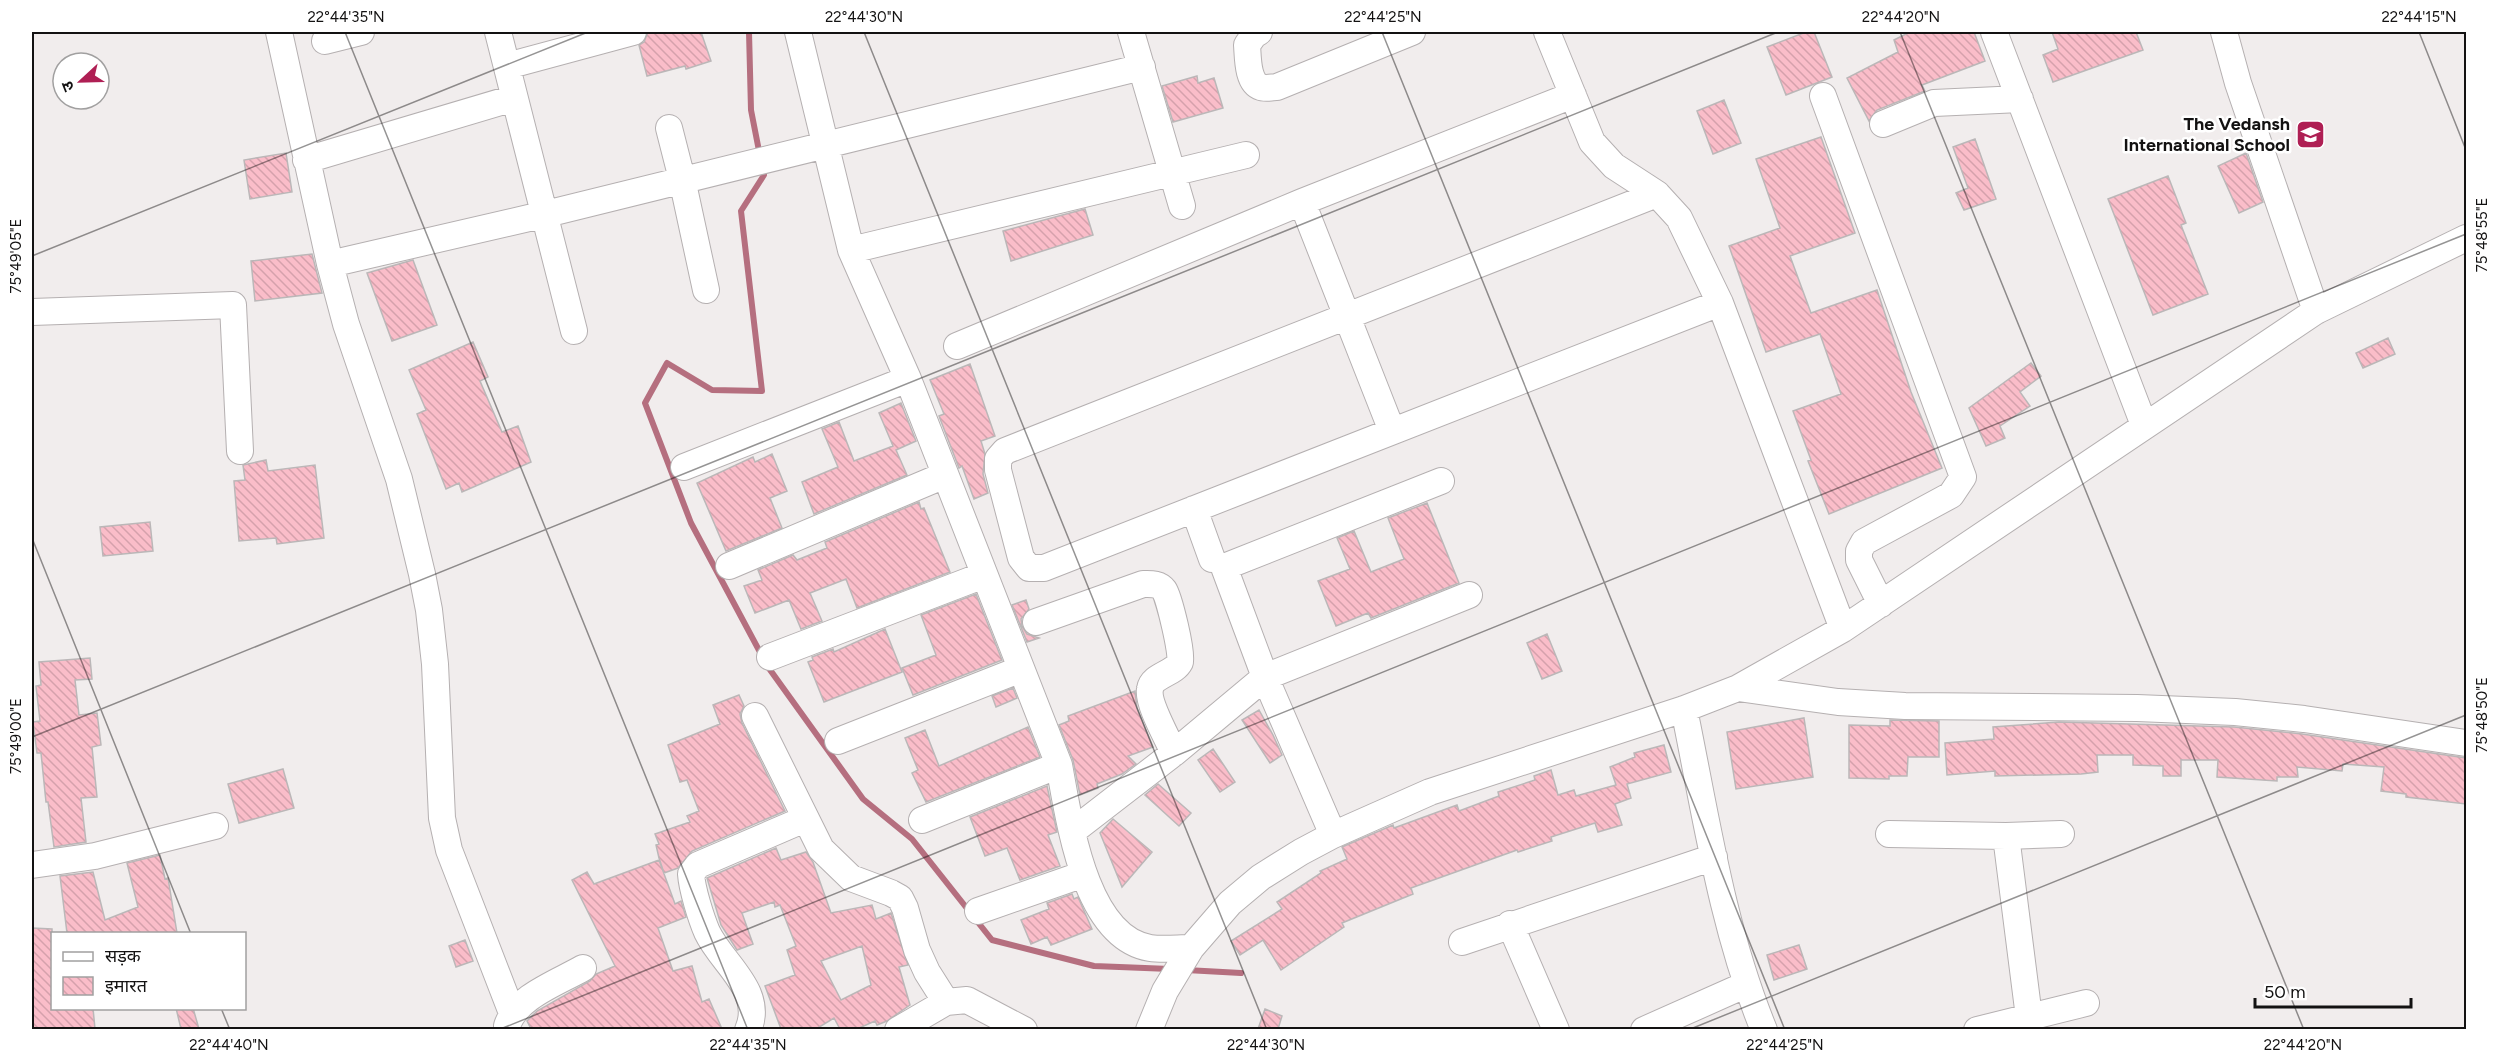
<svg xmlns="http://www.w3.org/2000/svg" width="2498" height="1061" viewBox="0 0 2498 1061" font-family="Figtree,'Noto Sans Devanagari',sans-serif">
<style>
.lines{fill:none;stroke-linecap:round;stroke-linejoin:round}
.stream{stroke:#b56f7f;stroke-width:6}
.building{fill:url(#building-back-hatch);stroke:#bbb7b8;stroke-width:1.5;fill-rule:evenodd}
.minor-casing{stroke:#b5b0b1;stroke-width:28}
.minor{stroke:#fff;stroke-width:26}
.ticks{fill:none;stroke:#131212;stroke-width:1.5;stroke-opacity:0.45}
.labels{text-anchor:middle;stroke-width:5;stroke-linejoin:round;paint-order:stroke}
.poi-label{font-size:18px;font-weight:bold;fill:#131212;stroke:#fff;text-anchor:end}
.neatline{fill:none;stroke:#131212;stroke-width:2}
.ticks-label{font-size:15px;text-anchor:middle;fill:#131212}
</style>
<defs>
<pattern id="building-back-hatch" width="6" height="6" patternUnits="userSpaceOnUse" patternTransform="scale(1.5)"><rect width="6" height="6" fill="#fabdc9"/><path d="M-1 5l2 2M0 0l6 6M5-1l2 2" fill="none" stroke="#d5a1ac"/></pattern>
</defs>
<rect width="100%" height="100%" fill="#f1eded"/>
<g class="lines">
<path class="stream" d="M749,32L751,110L760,156
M762,166L764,175L741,211L762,391L712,390L667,363L645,403L691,523L768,667L863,799L912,839L992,940L1094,966L1170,969
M1186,970L1241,973"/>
</g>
<path class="building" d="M648,32H701L711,61L686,69L685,66L647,76L639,45L644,42Z
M1806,32H1814L1832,77L1786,95L1767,47Z
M1910,32H1974L1985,61L1922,85L1925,91L1877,110L1869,121L1847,78L1898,52L1894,40Z
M2052,32H2136L2143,50L2053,82L2043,55L2058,49Z
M1197,76L1198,83L1214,78L1223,108L1173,122L1162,86Z
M1724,100L1741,143L1713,154L1697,111Z
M1821,137L1855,233L1790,256L1811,313L1877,290L1911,392L1942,468L1829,514L1808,461L1811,460L1793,411L1841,394L1820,334L1766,352L1729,246L1780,228L1756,159Z
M1975,139L1996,199L1964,210L1956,193L1968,188L1953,147Z
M286,153L292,192L250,199L244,160Z
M2246,153L2263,202L2239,213L2218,166Z
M2168,176L2186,223L2181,225L2208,294L2153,315L2108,199Z
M1085,209L1093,235L1011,261L1003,231Z
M312,254L322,293L255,301L251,261Z
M413,260L437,325L392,341L367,273Z
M2388,338L2395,354L2363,368L2356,353Z
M473,342L488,377L480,381L502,432L518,426L531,462L462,492L459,483L446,489L417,414L426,410L409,370Z
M2031,363L2041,376L2020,392L2030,406L2000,426L2005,438L1986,446L1969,408Z
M970,364L995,436L981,441L985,454L983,474L988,493L974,499L962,466L959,468L939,416L944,414L930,380Z
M901,403L916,441L896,450L907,475L814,514L802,482L838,467L822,429L839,422L854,461L893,446L879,413Z
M772,454L787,491L770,498L782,528L726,551L697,483L753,457L755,462Z
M266,460L268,471L315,465L324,538L277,544L276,538L239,541L234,481L245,480L243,465Z
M919,502L921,509L924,508L950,572L857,608L846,579L810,593L822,621L801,629L789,600L755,613L744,586L762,580L758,570L793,555L797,560L827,548L825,542Z
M1427,503L1459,583L1371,618L1368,613L1336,626L1318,581L1350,569L1337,538L1354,531L1371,572L1404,559L1388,518Z
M150,522L153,551L103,556L100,527Z
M976,594L1002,660L913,695L902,668L936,655L921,615Z
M1026,600L1029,609L1021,619L1022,626L1027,634L1039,638L1027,642L1012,605Z
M885,629L902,672L824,702L808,662L813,660L812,657L833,649L834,652Z
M1547,634L1562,671L1542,679L1527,643Z
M90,658L92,679L75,680L79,715L97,713L101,745L92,747L97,797L81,798L86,842L54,847L48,802H46L41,753H37L33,722L40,721L36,686L41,685L39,662Z
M1013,688L1017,698L996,707L992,696Z
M1135,691L1137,708L1153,747L1128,756L1136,764L1122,774L1097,784L1098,788L1080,795L1073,760L1059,725L1069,721L1068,716Z
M739,695L744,706L740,714L742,723L785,811L692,851L678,868L664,873L659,858L656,845L659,844L655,834L690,822L687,816L699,811L687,780L680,782L668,745L720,724L713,705Z
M1259,710L1273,735L1282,755L1270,763L1242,720Z
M1804,718L1813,777L1736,789L1727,732Z
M1890,720L1939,721V757H1908L1907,776H1889V779L1849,778V725L1890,726Z
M2059,722L2234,727L2302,734L2466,758V804L2406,797V794L2381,791L2384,767L2343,764L2342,771L2297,767L2298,777H2277V781L2217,777L2218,760H2181V776H2163V766L2133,765V755H2097L2098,772L2081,774L1995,776V771L1947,775L1945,743L1994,739L1993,727Z
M1028,727L1040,757L926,802L912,773L918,770L905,738L925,730L939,766Z
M1664,745L1671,772L1627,784L1631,798L1615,804L1622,825L1598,832L1595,823L1551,837L1552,841L1518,852L1517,850L1411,888L1413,894L1342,923L1344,927L1281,970L1263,940L1240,955L1231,941L1282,909L1277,902L1321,873L1320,871L1347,859L1342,847L1393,825L1394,828L1457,805L1459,811L1499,796L1498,792L1535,780L1534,776L1551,770L1558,795L1574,790L1576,796L1616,785L1610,767L1635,757L1634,753Z
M1213,749L1235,782L1220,792L1198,760Z
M283,769L294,808L239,823L228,784Z
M1158,784L1191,813L1179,826L1145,795Z
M1047,786L1057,832L1048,835L1060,866L1020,880L1007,848L985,856L970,817Z
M1113,819L1152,852L1122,887L1100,833Z
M776,848L781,860L806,852L813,862L831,913L872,905L876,919L891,913L908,965L899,967L910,1005L887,1021L877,1025L875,1021L857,1029H840L834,1018L816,1029H781L765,986L795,975L787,950L796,946L780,905L775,907L774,902L742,913L753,944L737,950L721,925L707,878ZM862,946L871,985L841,1000L821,961Z
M160,855L165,879L168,878L177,933H67L60,876L93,872L105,920L138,907L127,863Z
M659,860L675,904L681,901L686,917L658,928L673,971L692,966L702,1002L709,999L722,1029H531L527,1021L537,1011L590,981L596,974L615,966L572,880L587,872L594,884Z
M1072,894L1074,899L1078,897L1092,929L1051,945L1047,937L1031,944L1021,920L1049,909L1047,903Z
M32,928L52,929V1008H93L95,1029H32Z
M465,940L473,961L456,967L449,946Z
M1799,945L1807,969L1774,980L1767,955Z
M176,1008H193L199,1029H181Z
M1265,1009L1282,1016L1278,1029H1258Z"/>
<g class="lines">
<defs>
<path id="minor" d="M279,32L330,264L346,324L399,479L422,574L429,610L435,664L442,818L449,850L512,1013
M498,32L574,331
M798,32L851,250L908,379
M1131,32L1182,206
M1259,32L1254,35L1247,45C1248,56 1247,83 1261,87C1265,89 1273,87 1277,87L1412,32
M1547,32L1592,142L1614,166L1657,194L1679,218L1720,303L1843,629
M1994,32L2144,425
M2224,32L2238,83L2316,311
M325,41L361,32
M507,66L633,32
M1823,96L1963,477L1951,495L1864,542L1859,551V560L1881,604
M1883,124L1934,103L2020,99
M669,128L682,179L706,290
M306,160L514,98
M1657,194L1005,451L998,459V470L1021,558L1029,568H1044L1720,303
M1302,202L1392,431
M851,250L1246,155
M330,264L546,214L1142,67
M32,312L233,305L240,451
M957,346L1302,202L1573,95
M684,467L908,379L1059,765C1069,818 1084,937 1150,948C1163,950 1178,948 1191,948
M1194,509L1212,559
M729,566L945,475
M1036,622L1143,584C1150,584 1159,583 1164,590C1169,597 1183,655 1180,662C1174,674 1152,675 1150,689C1147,703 1168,739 1174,753
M770,657L984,575
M1738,688L1838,702L1905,706L2137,708L2235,712L2304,719L2466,743
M1684,709C1706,816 1722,928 1764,1030
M755,716L821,849L851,878L891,893L900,898L905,908L917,950L927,972L946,1002
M838,741L1021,669
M922,820L1059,765
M1073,831L1174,753L1265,677L1224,567L1441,481
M1889,834L2006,836L2061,834
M1333,835L1265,677L1469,595
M2006,836L2029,1017
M32,865L95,856L215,826
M978,911L1084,874
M1510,924L1556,1030
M1462,942L1714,857
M507,1026C516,997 557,983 583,968
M748,1030C765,991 722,964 707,932C701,918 692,889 691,874L698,865L805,819
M898,1030L946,1002L967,1000L1024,1030
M1149,1030L1165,991L1191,948L1230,903L1261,877L1301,852L1333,835L1430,792L1684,709L1738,688L1843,629L2316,311L2466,238
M1644,1030L1745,985
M1977,1030L2086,1003"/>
</defs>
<use href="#minor" class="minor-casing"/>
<use href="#minor" class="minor"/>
</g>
<path class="ticks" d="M345,32L748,1030M864,32L1267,1030M1382,32L1785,1030M1900,32L2304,1030M2419,32L2466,150M32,256L588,32M32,538L191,934M32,737L1778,32M221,1008L230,1030M498,1030L2466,234M1688,1030L2466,715"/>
<defs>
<symbol id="school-square" viewBox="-11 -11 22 22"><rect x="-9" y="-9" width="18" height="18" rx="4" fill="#af1f54" stroke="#fff"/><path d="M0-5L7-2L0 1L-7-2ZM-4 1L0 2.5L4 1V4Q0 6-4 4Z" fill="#fff"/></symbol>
</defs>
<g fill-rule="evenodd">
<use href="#school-square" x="2294" y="118" width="33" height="33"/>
</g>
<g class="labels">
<g class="poi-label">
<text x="2290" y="130">The Vedansh<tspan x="2290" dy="21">International School</tspan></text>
</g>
</g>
<rect width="2498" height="1061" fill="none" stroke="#ffffff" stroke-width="66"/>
<rect x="51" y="932" width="195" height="78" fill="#ffffff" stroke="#a1a0a0" stroke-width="1.5"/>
<rect x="63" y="952" width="30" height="9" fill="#ffffff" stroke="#a1a0a0" stroke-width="1.5"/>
<text x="105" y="962" font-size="18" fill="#131212">सड़क</text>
<rect x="63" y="977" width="30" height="18" fill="url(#building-back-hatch)" stroke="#a1a0a0" stroke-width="1.5"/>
<text x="105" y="992" font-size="18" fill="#131212">इमारत</text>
<g transform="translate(81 81) rotate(248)"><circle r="28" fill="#ffffff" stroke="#a1a0a0" stroke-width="1.5"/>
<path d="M0-4.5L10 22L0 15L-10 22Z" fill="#af1f54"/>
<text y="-9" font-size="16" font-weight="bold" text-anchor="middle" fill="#131212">उ</text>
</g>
<path d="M2255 998v9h156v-9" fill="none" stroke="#131212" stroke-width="3"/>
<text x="2264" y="998" font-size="18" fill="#131212" stroke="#ffffff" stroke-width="4.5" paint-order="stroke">50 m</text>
<rect x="33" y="33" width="2432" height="995" class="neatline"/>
<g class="ticks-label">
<text x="346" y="22">22°44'35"N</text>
<text x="864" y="22">22°44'30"N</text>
<text x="1383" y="22">22°44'25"N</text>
<text x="1901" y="22">22°44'20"N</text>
<text x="2419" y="22">22°44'15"N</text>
<text transform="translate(2482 235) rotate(-90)" y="5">75°48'55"E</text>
<text transform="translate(16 256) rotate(-90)" y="5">75°49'05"E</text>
<text transform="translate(2482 715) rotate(-90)" y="5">75°48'50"E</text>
<text transform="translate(16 736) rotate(-90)" y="5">75°49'00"E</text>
<text x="229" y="1050">22°44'40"N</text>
<text x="748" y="1050">22°44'35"N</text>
<text x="1266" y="1050">22°44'30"N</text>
<text x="1785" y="1050">22°44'25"N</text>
<text x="2303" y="1050">22°44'20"N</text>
</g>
</svg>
